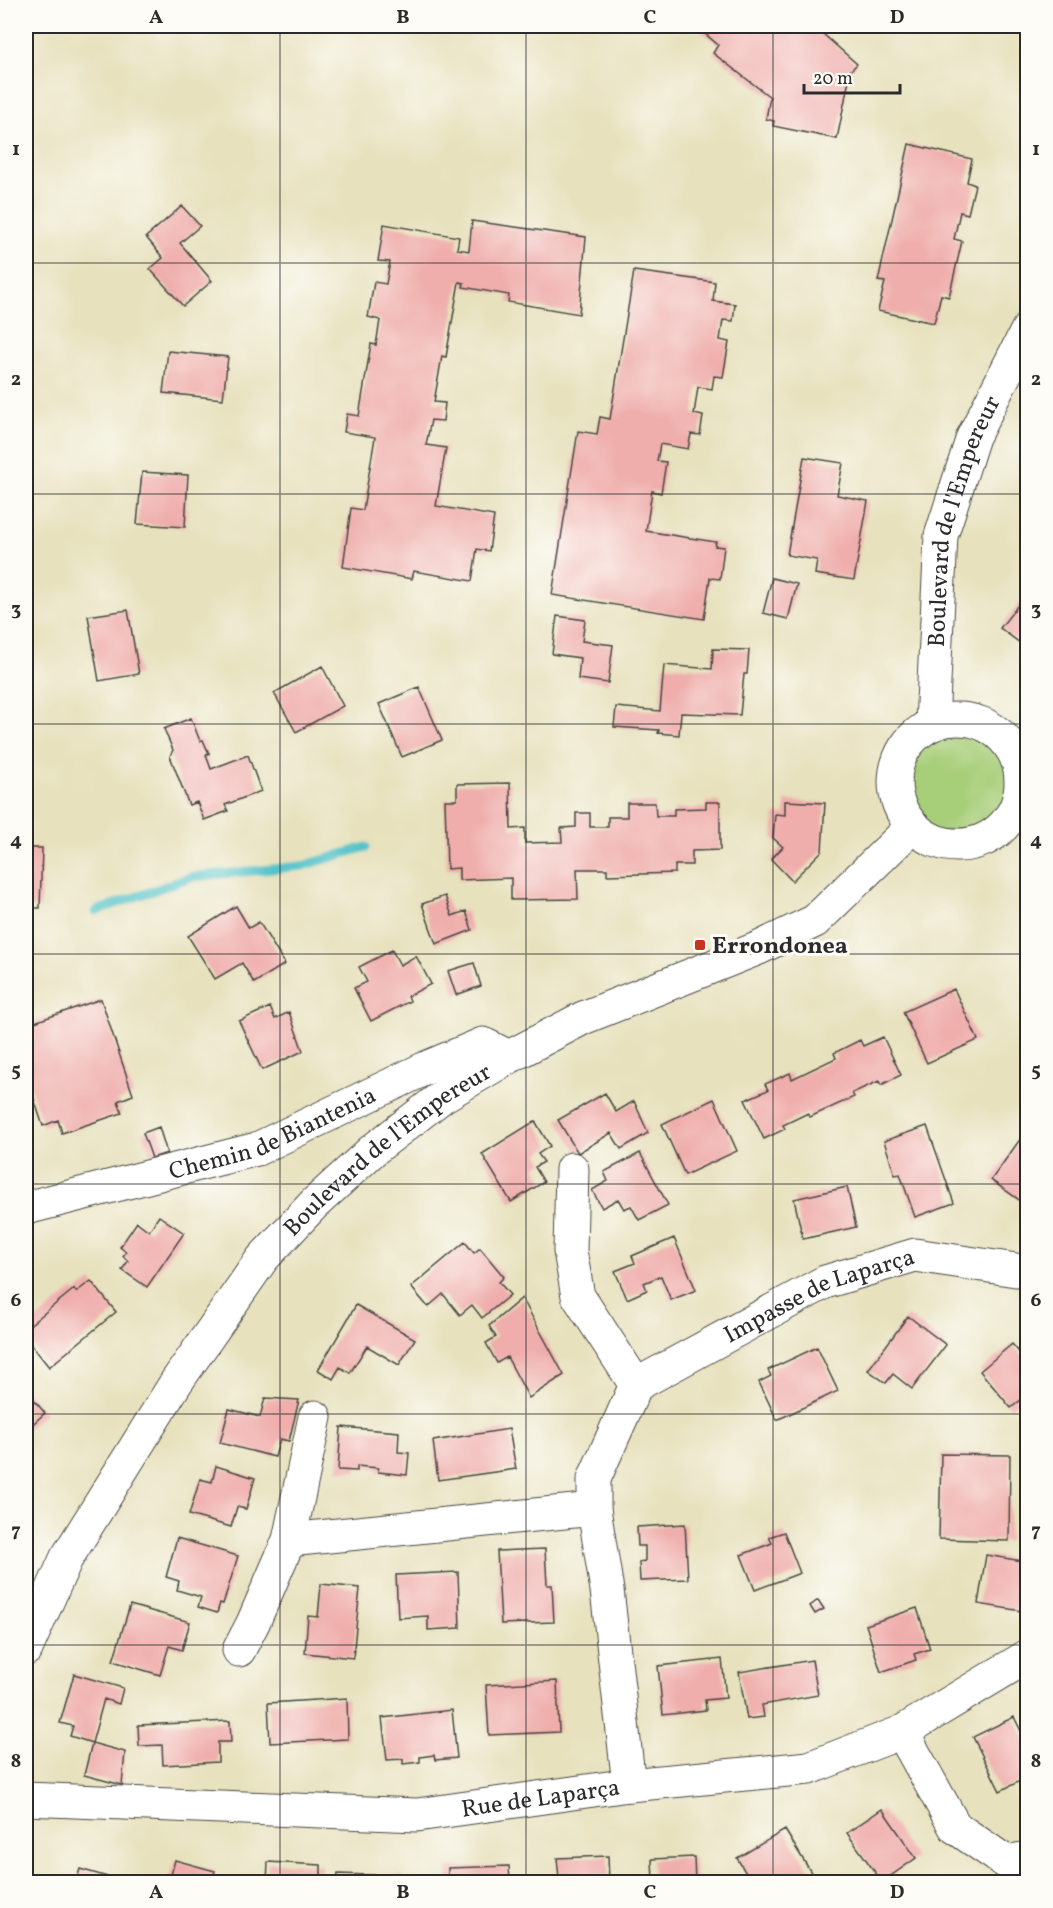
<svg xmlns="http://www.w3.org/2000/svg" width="1053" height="1908" viewBox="0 0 1053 1908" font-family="Vollkorn,serif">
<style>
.green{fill:#a7ce79;stroke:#697c52;stroke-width:1.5}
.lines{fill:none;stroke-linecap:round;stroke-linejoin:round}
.stream{stroke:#56c3c9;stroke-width:9}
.building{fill:#efadab}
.minor-casing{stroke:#474641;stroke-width:35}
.secondary-casing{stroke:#474641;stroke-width:35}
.minor{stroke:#fff;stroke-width:33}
.secondary{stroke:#fff;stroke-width:33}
.grid{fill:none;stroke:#2b2b2b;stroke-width:1.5;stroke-opacity:0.55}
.poi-dot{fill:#c8321e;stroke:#fdfcf7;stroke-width:2}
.labels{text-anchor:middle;stroke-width:6;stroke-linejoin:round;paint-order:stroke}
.street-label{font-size:24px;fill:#2b2b2b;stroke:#fdfcf7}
.poi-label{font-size:24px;font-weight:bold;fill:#2b2b2b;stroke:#fdfcf7;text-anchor:start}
.neatline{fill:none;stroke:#2b2b2b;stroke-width:2}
.grid-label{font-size:20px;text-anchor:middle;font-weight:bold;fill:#2b2b2b}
</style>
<rect width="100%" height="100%" fill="#fdfcf7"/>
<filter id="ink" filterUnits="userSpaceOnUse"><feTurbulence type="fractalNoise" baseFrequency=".0167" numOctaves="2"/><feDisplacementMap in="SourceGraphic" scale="12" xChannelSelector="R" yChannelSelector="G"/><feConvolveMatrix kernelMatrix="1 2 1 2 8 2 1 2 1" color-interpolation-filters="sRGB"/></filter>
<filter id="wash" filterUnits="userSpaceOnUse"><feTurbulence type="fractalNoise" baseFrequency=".008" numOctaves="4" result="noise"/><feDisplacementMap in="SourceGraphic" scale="24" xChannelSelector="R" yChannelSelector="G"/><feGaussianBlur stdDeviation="1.35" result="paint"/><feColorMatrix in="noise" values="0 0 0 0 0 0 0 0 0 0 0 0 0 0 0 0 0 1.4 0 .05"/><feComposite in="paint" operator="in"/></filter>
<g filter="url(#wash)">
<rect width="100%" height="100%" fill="#e7e1bd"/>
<path class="green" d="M895 782a63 63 0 1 1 126 0a63 63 0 1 1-126 0Z"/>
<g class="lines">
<path class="stream" d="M96,911L191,877L302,866L366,847"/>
</g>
<g id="blocks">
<path class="building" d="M696,26H801L807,31L814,26L857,64L851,70L837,139L773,126L774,121L766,119L770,97L713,53L718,45Z
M909,144L972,159L967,182L975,185L968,214L960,212L954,239L962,241L949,297L941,295L934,323L878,311L885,282L878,281Z
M182,206L200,226L180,243L212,281L183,306L150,269L163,258L146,237Z
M472,221L586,237L579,314L508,302L509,295L463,287L464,283L459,282L446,357L442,356L434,402L445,403L443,421L431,420L426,445L446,448L436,506L494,516L489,551L477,549L472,581L414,571L412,579L343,567L351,508L363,510L375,437L344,432L347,414L359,416L371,344L376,345L380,320L368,317L374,282L386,284L390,262L378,261L384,224L459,237L457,249L469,251Z
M634,271L715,282L713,301L735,304L733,321L723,320L720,340L729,342L723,377L714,376L712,389L698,387L694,414L703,416L700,435L691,434L688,449L660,444L657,461L666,462L661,493L652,491L646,531L716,542L715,546L724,547L720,579L710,578L704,619L552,595L578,431L597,434L600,417L610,419Z
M168,351L228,357L223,399L163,393Z
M804,457L843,463L837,495L868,501L854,580L815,574L817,560L787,555Z
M142,472L188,475L185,527L137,524Z
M772,578L797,584L788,619L763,613Z
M1022,600L1028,604V649L1000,628Z
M128,610L139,674L99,681L88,616Z
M557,616L585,620L582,641L613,645L608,683L578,679L580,658L552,654Z
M713,649L749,650L747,674H744L740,715L681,713L679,735L658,733L659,730L614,727L616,707L660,711L664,665L712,669Z
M322,666L343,706L296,732L274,693Z
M419,687L442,740L402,757L379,704Z
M191,718L200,741L203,740L209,754L206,755L211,769L248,755L261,791L225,805L228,811L204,820L197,802L189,805L170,756L173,750L164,729Z
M510,783L511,829L525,828V843L562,842L561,828L576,827V813H590V827H608V817H627V803H655L656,816H674V809L706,808V802H720V850L692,851V865H675V873L607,875V869H577L578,899L511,900V878L459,880V868L447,869L445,800H457V784Z
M785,801L825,803L822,851L792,881L771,859L783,847L773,838L775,814L785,815Z
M26,829H29V848H42L40,908H26Z
M445,896L452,916L466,911L472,930L436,944L422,904Z
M236,906L249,928L259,922L285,964L254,983L242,963L215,979L188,936Z
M392,950L400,965L416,956L431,984L408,996L410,1001L371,1021L354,988L367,982L359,967Z
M474,963L481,986L456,995L448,971Z
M954,989L978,1040L927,1063L903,1012Z
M101,999L133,1095L118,1101L122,1113L62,1133L58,1120L43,1126L26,1075V1025Z
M270,1007L275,1019L289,1012L303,1051L262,1070L239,1021Z
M883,1037L901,1075L881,1085L879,1081L852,1093L854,1097L810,1117L808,1113L783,1125L785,1129L764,1139L745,1100L768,1090L765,1084L790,1073L792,1079L836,1058L834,1053L860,1040L863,1046Z
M605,1093L616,1112L634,1101L648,1133L621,1149L611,1133L578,1153L558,1120Z
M714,1099L737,1151L685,1175L662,1124Z
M535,1121L550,1146L538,1154L544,1162L535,1167L544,1182L511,1202L482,1154Z
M927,1126L954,1203L915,1217L900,1174L895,1175L884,1141Z
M159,1127L167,1153L152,1158L143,1133Z
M1021,1138L1028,1143V1201L1025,1204L991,1180Z
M640,1153L668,1205L639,1220L631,1206L624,1209L618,1199L602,1208L592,1190L608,1181L604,1172Z
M847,1187L856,1227L803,1239L794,1199Z
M159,1216L184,1233L147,1287L122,1270L128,1261L123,1256L126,1252L120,1247L137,1222L149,1231Z
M674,1238L696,1290L671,1300L661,1276L644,1283L647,1290L627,1299L615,1271L635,1263L632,1256Z
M465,1242L474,1253L480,1248L504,1277L499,1282L510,1295L482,1318L472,1305L460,1315L443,1294L428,1307L411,1287Z
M91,1281L116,1312L49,1367L26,1338V1328L74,1289L76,1292Z
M522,1298L564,1375L529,1398L507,1357L497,1363L486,1343L496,1337L489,1326Z
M356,1305L415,1339L399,1365L367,1346L350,1373L340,1367L333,1379L318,1370Z
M908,1316L946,1345L912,1389L893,1374L886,1383L868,1370Z
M1012,1344L1025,1359L1028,1356V1394L1011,1408L980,1371Z
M817,1347L838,1391L777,1420L759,1382L771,1376L768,1370Z
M26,1391L45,1413L26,1430Z
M265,1398L299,1400L289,1441L280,1439L275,1457L220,1443L229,1409L260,1417Z
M341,1427L399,1432L398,1452L409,1453L407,1475L378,1472V1468L357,1466V1471L338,1470Z
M509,1429L516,1469L438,1480L433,1441Z
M941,1454L1010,1455L1009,1541L939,1539Z
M216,1466L255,1478L246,1509L237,1507L231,1527L189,1515L200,1479L212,1482Z
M685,1524L688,1579L640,1581L639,1562L645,1561V1546H638L637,1527Z
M784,1532L800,1573L755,1590L741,1555L772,1543L769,1537Z
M177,1538L238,1556L223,1604L220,1603L217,1613L198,1607L201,1597L177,1590L179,1581L166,1577Z
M545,1549L547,1585H552L554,1622L501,1624L497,1551Z
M986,1555L1028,1562V1612L978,1604Z
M458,1572L460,1628L428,1630V1616L398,1618L396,1575Z
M321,1584L360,1588L353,1658L305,1653L308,1616L318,1617Z
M818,1600L824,1609L815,1614L810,1606Z
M130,1605L190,1622L182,1650L169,1646L160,1675L113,1661Z
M917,1608L930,1649L914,1654L916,1660L881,1672L866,1625Z
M722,1659L726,1698L705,1700L706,1710L663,1715L658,1666Z
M812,1660L818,1695L762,1705L764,1717L747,1719L739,1672Z
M74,1674L123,1688L119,1704L104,1699L92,1743L70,1736L73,1726L60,1723Z
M557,1681L559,1732L489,1735L486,1685Z
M347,1698L348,1739L270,1743L268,1703Z
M452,1710L457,1758L435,1760L434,1755L420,1757V1762L403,1764V1759L387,1760L382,1718Z
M1014,1717L1028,1745V1777L1000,1791L973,1737Z
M230,1721L231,1742H218V1762L163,1765L162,1745L139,1746L138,1725Z
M92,1743L125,1752L122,1785L84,1775Z
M882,1809L916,1858L882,1882L847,1833Z
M785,1830L817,1882H751L737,1858Z
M608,1856L609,1882H568V1878H559L557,1858Z
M694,1857L695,1882H653L652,1859Z
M175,1860L215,1871L212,1882H169Z
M268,1862L321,1865V1882H267Z
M509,1866L510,1882H448V1868Z
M80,1869L125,1882H76Z
M338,1874L403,1876V1882H337Z"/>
</g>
</g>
<g filter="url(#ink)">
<use href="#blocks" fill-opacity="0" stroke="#474641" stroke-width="1.5"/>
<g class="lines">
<defs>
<g id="minor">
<path d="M1019,799L1028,796"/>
<path d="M572,1169L570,1251L578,1296L636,1385"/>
<path id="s1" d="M26,1208L257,1149L426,1068L483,1044L509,1057"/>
<path d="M289,1540L594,1509"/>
<path d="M239,1650L253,1623L289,1540L315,1417"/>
<path d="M902,1732L955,1827L1006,1862L1028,1858"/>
<path id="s2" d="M629,1785L607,1590L594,1509V1479L636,1385L825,1282L915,1255L1016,1270"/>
<path id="s3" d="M26,1799L417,1815L629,1785L809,1768L902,1732L1028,1656"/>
</g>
<g id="secondary">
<circle cx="958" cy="782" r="63"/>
<path id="s4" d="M932,724L941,536L973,437L1028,329"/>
<path id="s5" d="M26,1649L66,1559L177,1381L262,1259L314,1204L373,1150L443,1096L509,1057L583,1018L759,948L815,921L912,827"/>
</g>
</defs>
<use href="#minor" class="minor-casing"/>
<use href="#secondary" class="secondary-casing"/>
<use href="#minor" class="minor"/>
<use href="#secondary" class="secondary"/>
</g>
</g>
<path class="grid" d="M280,26V1882M526,26V1882M773,26V1882M26,263H1028M26,494H1028M26,724H1028M26,954H1028M26,1184H1028M26,1414H1028M26,1645H1028"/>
<rect class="poi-dot" x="694" y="939" width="12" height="12" rx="3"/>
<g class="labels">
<g class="street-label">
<text dy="8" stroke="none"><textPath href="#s4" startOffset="207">Boulevard de l'Empereur</textPath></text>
<text dy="8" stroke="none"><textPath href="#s1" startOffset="258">Chemin de Biantenia</textPath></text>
<text dy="8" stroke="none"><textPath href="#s5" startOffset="624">Boulevard de l'Empereur</textPath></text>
<text dy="8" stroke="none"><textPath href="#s2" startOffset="616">Impasse de Laparça</textPath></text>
<text dy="8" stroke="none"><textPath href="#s3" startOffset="516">Rue de Laparça</textPath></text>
</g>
<g class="poi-label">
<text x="712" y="953">Errondonea</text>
</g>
</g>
<rect width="1053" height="1908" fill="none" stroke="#fdfcf7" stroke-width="66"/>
<path d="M804 84v9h96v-9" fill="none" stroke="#2b2b2b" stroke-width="3"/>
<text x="813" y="84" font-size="18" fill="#2b2b2b" stroke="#fdfcf7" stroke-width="4.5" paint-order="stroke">20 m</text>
<rect x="33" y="33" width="987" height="1842" class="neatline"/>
<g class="grid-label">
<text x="156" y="23">A</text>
<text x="403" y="23">B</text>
<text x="650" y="23">C</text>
<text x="897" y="23">D</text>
<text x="16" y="155">1</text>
<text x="1036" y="155">1</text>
<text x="16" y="385">2</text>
<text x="1036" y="385">2</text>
<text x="16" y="615">3</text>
<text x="1036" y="615">3</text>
<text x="16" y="846">4</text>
<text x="1036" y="846">4</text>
<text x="16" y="1076">5</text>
<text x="1036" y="1076">5</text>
<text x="16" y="1306">6</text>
<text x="1036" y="1306">6</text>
<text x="16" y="1536">7</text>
<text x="1036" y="1536">7</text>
<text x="16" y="1767">8</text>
<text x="1036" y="1767">8</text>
<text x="156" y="1898">A</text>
<text x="403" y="1898">B</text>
<text x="650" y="1898">C</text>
<text x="897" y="1898">D</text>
</g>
</svg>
